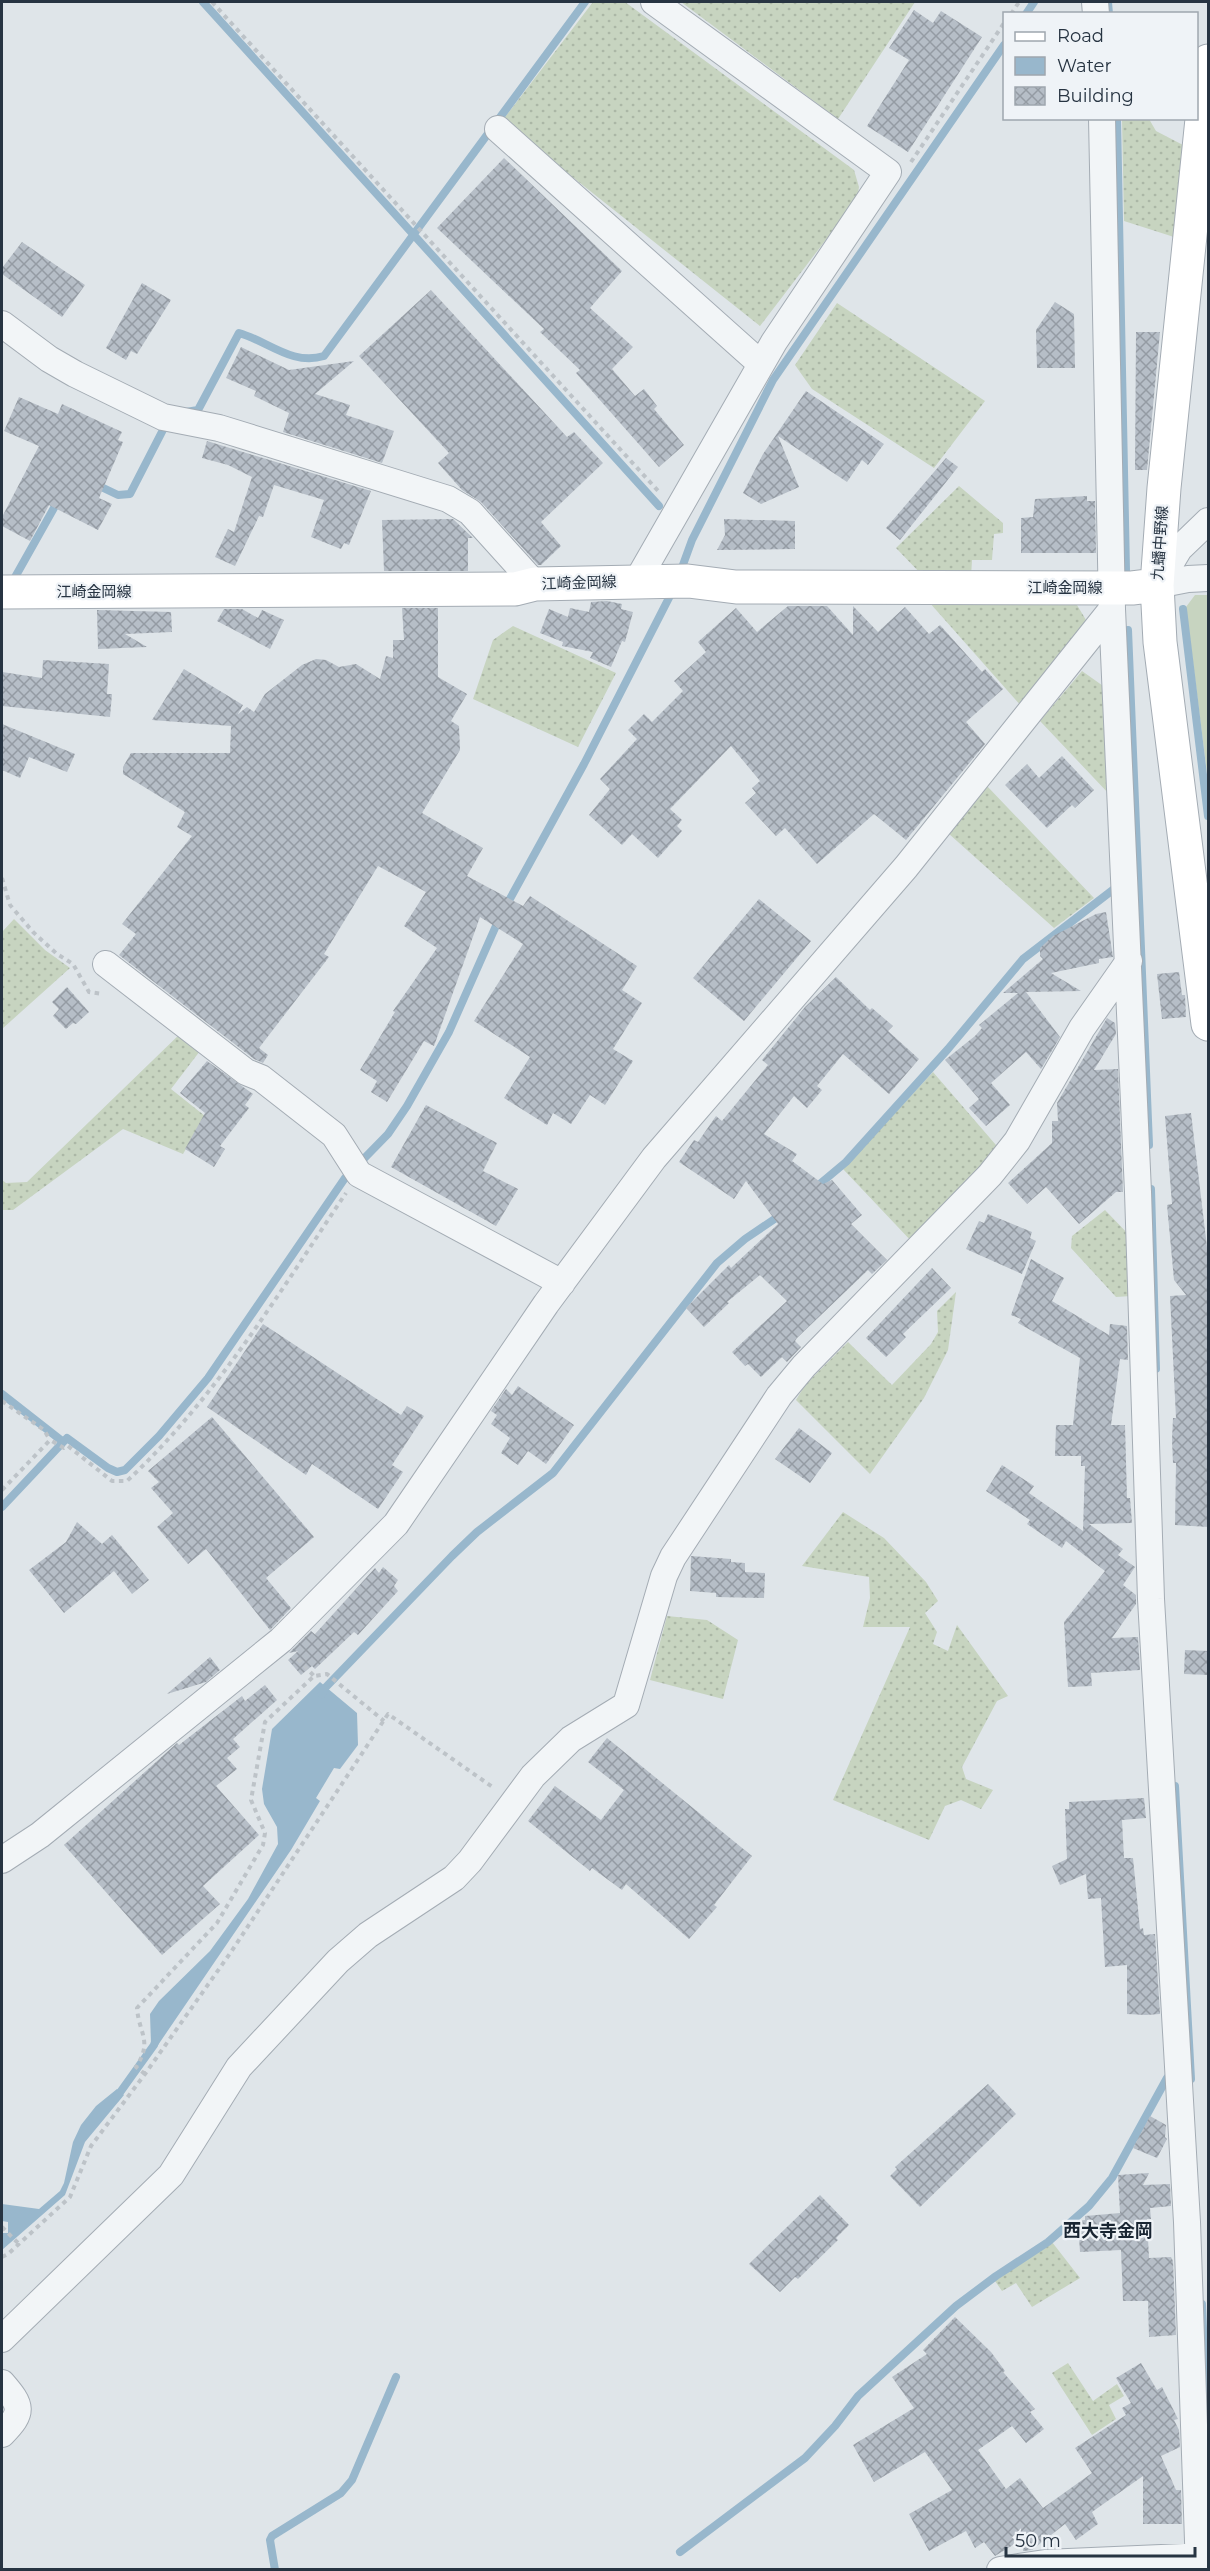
<svg xmlns="http://www.w3.org/2000/svg" width="1210" height="2571" viewBox="0 0 1210 2571" font-family="Montserrat,'Noto Sans JP',sans-serif">
<style>
.grass{fill:url(#grass-dots)}
.green{fill:#c7d4c0}
.water{fill:#98b7cc}
.lines{fill:none;stroke-linecap:round;stroke-linejoin:round}
.stream{stroke:#98b7cc;stroke-width:8}
.building{fill:url(#building-cross-hatch)}
.street-casing{stroke:#a4acb4;stroke-width:28}
.secondary-casing{stroke:#a4acb4;stroke-width:35}
.path{stroke:#bdc3c8;stroke-width:4;stroke-dasharray:4.5 4.5;stroke-linecap:butt}
.street{stroke:#f2f5f7;stroke-width:26}
.secondary{stroke:#fff;stroke-width:33}
.labels{text-anchor:middle;stroke-width:4.5;stroke-linejoin:round;paint-order:stroke}
.street-label{font-size:15px;fill:#273442;stroke:#eff3f7}
.quarter-label{font-size:18px;font-weight:bold;fill:#192532;stroke:#eff3f7}
</style>
<defs>
<pattern id="grass-dots" width="8" height="8" patternUnits="userSpaceOnUse" patternTransform="scale(1.5)"><rect width="8" height="8" fill="#c7d4c0"/><path d="M2 2h.1M6 6h.1" fill="none" stroke="#abb7a6" stroke-width="1.8" stroke-linecap="round"/></pattern>
<pattern id="building-cross-hatch" width="8" height="8" patternUnits="userSpaceOnUse" patternTransform="scale(1.5)"><rect width="8" height="8" fill="#b6bec7"/><path d="M0 0l8 8M0 8l8-8" fill="none" stroke="#949ba3"/></pattern>
</defs>
<rect width="100%" height="100%" fill="#dfe5e9"/>
<path class="grass" d="M593,2H625L854,170L859,187L857,199L760,326L502,121Z
M681,2H915L838,119Z
M1122,119H1149L1156,131L1183,145L1174,237L1124,221Z
M837,303L985,401L934,468L812,389L795,365Z
M959,486L1003,523V533L994,534L992,560H972L971,577L922,575L896,548Z
M1074,600L1086,620L1022,707L929,602Z
M513,626L616,673L578,747L473,699L493,640Z
M1082,671L1106,688L1110,795L1040,721Z
M987,786L1094,898L1054,928L948,833Z
M14,919L45,950L70,968L2,1029V932Z
M183,1031L203,1047L171,1089L205,1116L183,1154L123,1129L13,1210H2V1180L6,1183L27,1182Z
M933,1072L1002,1152L914,1244L843,1169Z
M1105,1210L1132,1238L1131,1296L1116,1297L1071,1248L1072,1236Z
M956,1292L948,1350L924,1398L870,1474L796,1400L805,1385L848,1342L892,1385L931,1344L938,1332L937,1311Z
M843,1512L884,1538L926,1582L938,1601L925,1613L937,1632L933,1644L948,1651L957,1625L1008,1696L997,1701L962,1767L966,1779L993,1790L981,1809L961,1800L945,1806L929,1840L833,1800L910,1627H863L870,1598L869,1577L802,1566Z
M667,1616L707,1620L738,1640L723,1699L650,1680Z
M1052,2242L1080,2278L1032,2307L1016,2283L1002,2291L995,2281Z
M1068,2363L1093,2401L1117,2384L1124,2396L1109,2405L1116,2419L1092,2435L1052,2373Z"/>
<path class="green" d="M1195,595H1208V781L1186,607Z"/>
<path class="water" d="M320,1682L357,1713L358,1745L340,1769L334,1768L316,1798L320,1801L291,1850L156,2048L151,2044L150,2014L159,2001L210,1951L248,1899L278,1844L277,1827L264,1804L262,1789L272,1729Z
M117,2089L124,2095L85,2142L65,2195L2,2250V2233H8V2222L2,2221V2204L39,2209L60,2191L64,2183L73,2142L81,2125L96,2106Z"/>
<g class="lines">
<path class="stream" d="M203,2L659,506
M1108,2L1109,14
M1026,14L1034,2
M1117,118L1126,571
M186,412L198,410L239,333C268,341 292,366 324,356L585,2
M95,484L118,495L130,494L166,424
M680,573L692,540L773,380L1004,45
M14,579L59,499
M1183,609L1208,816
M1128,630L1149,1145
M506,906L584,764L673,590
M815,1188L846,1162L948,1049L1023,959L1114,889
M1151,1189L1156,1369
M2,1394L62,1441
M2,1507L67,1438L108,1468L117,1472L125,1470L159,1436L208,1378L345,1178L388,1134L407,1106L449,1032L499,919
M322,1694L325,1688L452,1556L477,1532L553,1473L717,1263L745,1239L782,1214
M1175,1786L1191,2079
M116,2098L154,2045L156,2039
M1202,2304L1208,2447
M680,2552L805,2458L835,2426L858,2396L956,2306L996,2276L1048,2242L1089,2206L1112,2178L1167,2078
M275,2570L270,2540L272,2536L341,2493L352,2480L396,2377"/>
</g>
<path class="building" d="M914,10L933,23L941,11L982,37L908,152L867,126L909,60L889,48Z
M504,158L622,271L590,308L633,347L612,369L635,396L644,389L657,406L654,409L684,445L659,467L576,373L580,370L540,332L544,329L437,228Z
M22,242L85,285L62,317L2,274V268Z
M142,283L171,300L137,354L131,351L126,360L106,348Z
M431,290L567,437L574,432L603,463L541,522L561,546L541,565H538L481,502L462,490L438,463L449,453L359,356Z
M1055,302L1074,314L1075,368H1037L1036,330Z
M1136,332H1160L1147,470H1135Z
M241,347L289,370L354,361L315,394L350,405L346,415L394,431L382,463L283,432L289,413L254,396L256,391L226,378Z
M806,391L884,444L868,465L862,460L847,482L778,436L799,487L761,504L743,493L763,454Z
M19,397L58,414L62,404L122,432L118,440L123,442L99,498L112,504L98,530L49,505L30,541L2,526V517L39,446L4,431Z
M207,441L371,491L349,545L344,543L341,549L311,537L324,500L274,485L263,517L259,516L235,566L215,557L228,529L234,532L252,477L228,465L202,458Z
M946,458L958,467L900,540L886,528Z
M1087,496V501H1095L1096,553H1021V518L1033,517L1035,499Z
M453,519L473,538H468V571H384L382,520Z
M724,519L795,521V549L717,550L725,535Z
M607,601L622,604L621,609L633,612L625,642L622,641L611,667L590,658L593,652L562,646L563,642L540,633L549,609L568,617L570,608L589,612L591,602Z
M788,606H827L853,635V606L878,632L905,607L929,634L940,625L982,672L985,669L1003,689L966,722L985,744L906,840L874,814L817,864L785,828L776,836L745,803L756,793L752,788L760,781L731,746L670,809L682,820L677,826L682,831L658,858L632,834L622,845L589,815L610,789L600,779L637,739L628,730L644,714L652,722L683,691L674,681L706,652L698,642L736,608L757,632Z
M402,608H438V677L467,694L451,721L459,726L460,750L422,813L483,848L467,876L523,906L530,896L637,966L622,990L642,1003L613,1049L633,1061L605,1105L590,1095L571,1124L553,1113L547,1125L504,1098L530,1057L474,1021L523,944L480,917L434,1046L424,1041L387,1102L371,1092L377,1081L360,1070L395,1012L393,1011L437,948L404,926L426,892L378,866L324,954L329,957L259,1048L268,1055L263,1063L254,1059L119,955L136,934L122,924L192,836L177,827L185,812L123,774V767L131,753H230L231,726L152,720L184,669L243,705L238,714L247,707L254,712L265,694L302,665L316,659L326,660L339,667L356,664L380,679L386,656L393,658V640H404Z
M224,609H242L258,618L262,610L284,620L270,649L217,621Z
M97,610L171,612L172,632L125,634L147,647L98,649Z
M43,660L109,664L107,694H112L110,717L2,706V672L42,678Z
M2,724L75,754L67,772L29,757L20,778L2,770Z
M1062,756L1094,790L1075,808L1072,805L1047,828L1005,785L1027,764L1039,778Z
M759,899L811,941L744,1021L693,978Z
M1106,912L1113,957L1099,959V963L1051,973L1081,991L1026,992L1060,1037L1041,1069L1026,1052L991,1083L1010,1105L986,1126L969,1108L979,1099L945,1060L975,1036L982,1028L979,1025L1018,993H1003L1043,959L1040,956V948L1053,936L1096,914Z
M1179,972L1182,995H1185L1186,1017L1162,1019L1157,974Z
M836,977L870,1010L872,1008L893,1026L888,1031L919,1059L889,1094L843,1054L817,1086L822,1090L807,1108L794,1096L764,1134L797,1154L792,1161L823,1184L832,1180L862,1215L851,1224L887,1260L872,1274L868,1270L797,1338L795,1341L801,1347L787,1362L782,1357L761,1377L748,1364L745,1366L732,1352L787,1301L760,1275L727,1302L729,1303L704,1327L686,1308L729,1265L731,1268L778,1224L746,1181L734,1199L679,1162L694,1140L698,1142L716,1116L722,1121L768,1065L762,1060L805,1007Z
M67,987L89,1012L76,1024L73,1023L66,1029L53,1016L59,1009L52,1002Z
M1107,1018L1115,1023L1116,1034L1094,1070L1118,1069L1123,1192H1116L1079,1224L1046,1187L1027,1204L1008,1183L1052,1143V1121H1058L1057,1103Z
M207,1061L253,1094L245,1105L249,1108L220,1146L225,1149L214,1167L185,1149L205,1113L180,1093Z
M426,1105L497,1143L483,1171L518,1189L496,1226L391,1167Z
M1191,1113L1209,1264V1527L1175,1525L1176,1463H1173L1172,1440L1173,1418H1176L1170,1296L1186,1295L1174,1280L1167,1205L1172,1204L1165,1116Z
M988,1214L1032,1232L1030,1238L1036,1241L1022,1274L966,1249L979,1221L984,1223Z
M1031,1259L1064,1278L1052,1301L1109,1335L1110,1324L1127,1326L1128,1360L1120,1359L1111,1425H1125L1127,1498H1130L1132,1523L1089,1524L1123,1549L1118,1555L1135,1567L1123,1585L1136,1595V1604L1112,1638L1138,1637L1140,1670L1091,1673L1092,1686L1068,1687L1064,1622L1105,1571L1066,1541L1062,1548L1027,1524L1030,1520L986,1491L1002,1465L1034,1486L1029,1493L1083,1531L1085,1466H1081V1456H1055L1056,1425H1073L1080,1358L1018,1323L1021,1319L1011,1315Z
M932,1268L951,1288L903,1334L906,1337L886,1357L866,1338Z
M263,1324L401,1415L407,1406L424,1416L392,1465L403,1472L378,1509L312,1464L306,1475L207,1407Z
M518,1386L574,1425L546,1464L528,1451L518,1465L501,1453L510,1438L491,1424L497,1415L491,1411L506,1389L512,1395Z
M212,1417L314,1537L266,1578L291,1608L270,1630L206,1549L188,1564L157,1527L173,1513L151,1488L159,1482L148,1471Z
M799,1428L832,1453L810,1483L775,1459Z
M77,1522L102,1544L112,1535L149,1580L132,1594L114,1571L64,1613L29,1570L66,1542Z
M691,1556L731,1559V1562L745,1563V1572L765,1573L764,1598L716,1597V1593L690,1591Z
M383,1567L398,1580L394,1586L398,1591L358,1635L354,1632L315,1669L312,1666L301,1675L288,1660L298,1651L289,1653L311,1631L317,1636L315,1634L375,1568L379,1573Z
M1185,1650L1209,1651V1675L1184,1674Z
M210,1657L220,1670L206,1682L167,1694Z
M265,1685L277,1700L233,1739L240,1747L227,1758L237,1769L216,1786L259,1835L203,1886L220,1904L162,1955L64,1845L177,1743L179,1745L242,1696L245,1701Z
M607,1738L752,1856L714,1905L717,1907L689,1939L626,1884L622,1890L592,1868L590,1871L528,1821L555,1786L601,1820L624,1790L588,1762Z
M1144,1798L1146,1818L1122,1820L1124,1858H1133L1140,1929L1143,1928L1144,1935L1155,1934L1160,2014L1146,2015L1127,2014V1965L1105,1967L1101,1898L1088,1899L1086,1874L1060,1885L1052,1866L1067,1859L1065,1809H1069V1802Z
M988,2084L1016,2114L920,2207L890,2176L897,2169L895,2167Z
M1150,2116L1166,2125L1165,2137L1167,2139L1157,2158L1133,2148Z
M1149,2173L1143,2185L1170,2184L1171,2206L1150,2208L1151,2219H1147L1149,2258L1171,2257L1173,2261L1176,2335L1149,2337L1148,2301H1123L1121,2250L1080,2252L1078,2221L1085,2220V2216L1120,2213L1118,2175Z
M820,2195L849,2225L836,2238L838,2240L798,2279L795,2277L780,2292L749,2264Z
M955,2317L991,2352L1005,2371L1003,2372L1035,2409L1030,2412L1044,2429L1026,2443L1012,2426L978,2450L1006,2489L1020,2478L1043,2508L1092,2473L1075,2448L1126,2415L1122,2408L1131,2403L1116,2378L1141,2363L1157,2390L1162,2387L1178,2419L1174,2420L1179,2430L1180,2447L1161,2456L1176,2490H1181L1182,2524H1143V2476L1092,2512L1098,2524L1076,2540L1065,2524L1032,2550L1023,2551V2539L995,2556L984,2542L975,2548L966,2531L929,2551L909,2514L952,2490L925,2452L874,2482L853,2445L914,2408L892,2377L927,2354L923,2350Z"/>
<g class="lines">
<defs>
<path id="street" d="M1095,2L1096,14
M498,129L761,364
M2,324L49,359L75,374L163,417L219,428L448,499L470,512L535,584
M637,581L774,342L888,172L654,2
M1158,584L1179,549L1208,521
M1157,585L1188,579L1208,578
M1112,609L1138,1192L1151,1599L1187,2222L1199,2570
M106,964L246,1072L261,1078L334,1135L359,1174L562,1283
M2,1860L40,1835L281,1640L396,1524L546,1304L654,1158L906,867L1112,609L1102,118
M2,2339L171,2175L239,2067L338,1961L368,1935L454,1878L470,1861L533,1776L571,1739L626,1705L664,1576L673,1557L779,1396L804,1366L990,1175L1017,1141L1082,1028L1129,961
M2,2383C22,2406 24,2412 2,2434
M1000,2570L1045,2563L1208,2556"/>
<path id="secondary" d="M1208,61L1164,488L1157,585L1160,642L1208,1024
M2,592L515,589L535,584L688,581L736,587L1132,588L1157,585"/>
</defs>
<use href="#street" class="street-casing"/>
<use href="#secondary" class="secondary-casing"/>
<path class="path" d="M212,2L660,493
M1011,14L1019,2
M911,162L1004,23
M2,878L10,905L33,932L57,954L73,964L89,992L103,994
M2,1401L44,1430L50,1440
M2,1490L50,1440L64,1448L68,1446L112,1481H127C216,1398 279,1293 346,1193
M298,1659L314,1676
M145,2074L136,2067C153,2041 139,2034 137,2008L217,1923L263,1845L265,1833L251,1800L265,1722L314,1676L327,1674L384,1721
M2,2227L19,2244
M2,2257L8,2254L70,2197L91,2146L145,2074L231,1952L388,1714L494,1788"/>
<use href="#street" class="street"/>
<use href="#secondary" class="secondary"/>
</g>
<g class="labels">
<g class="street-label">
<text transform="translate(1160 543) rotate(-86)" y="5">九蟠中野線</text>
<text transform="translate(579 583) rotate(-2)" y="5">江崎金岡線</text>
<text x="1065" y="593">江崎金岡線</text>
<text x="94" y="597">江崎金岡線</text>
</g>
<g class="quarter-label">
<text x="1108" y="2237">西大寺金岡</text>
</g>
</g>
<rect width="1210" height="2571" fill="none" stroke="#273442" stroke-width="6"/>
<rect x="1003" y="12" width="195" height="108" fill="#eff3f7" stroke="#9fa7af" stroke-width="1.5"/>
<rect x="1015" y="32" width="30" height="9" fill="#ffffff" stroke="#9fa7af" stroke-width="1.5"/>
<text x="1057" y="42" font-size="18" fill="#273442">Road</text>
<rect x="1015" y="57" width="30" height="18" fill="#98b7cc" stroke="#9fa7af" stroke-width="1.5"/>
<text x="1057" y="72" font-size="18" fill="#273442">Water</text>
<rect x="1015" y="87" width="30" height="18" fill="url(#building-cross-hatch)" stroke="#9fa7af" stroke-width="1.5"/>
<text x="1057" y="102" font-size="18" fill="#273442">Building</text>
<path d="M1006 2547v9h189v-9" fill="none" stroke="#273442" stroke-width="3"/>
<text x="1015" y="2547" font-size="18" fill="#273442" stroke="#eff3f7" stroke-width="4.5" paint-order="stroke">50 m</text>
</svg>
